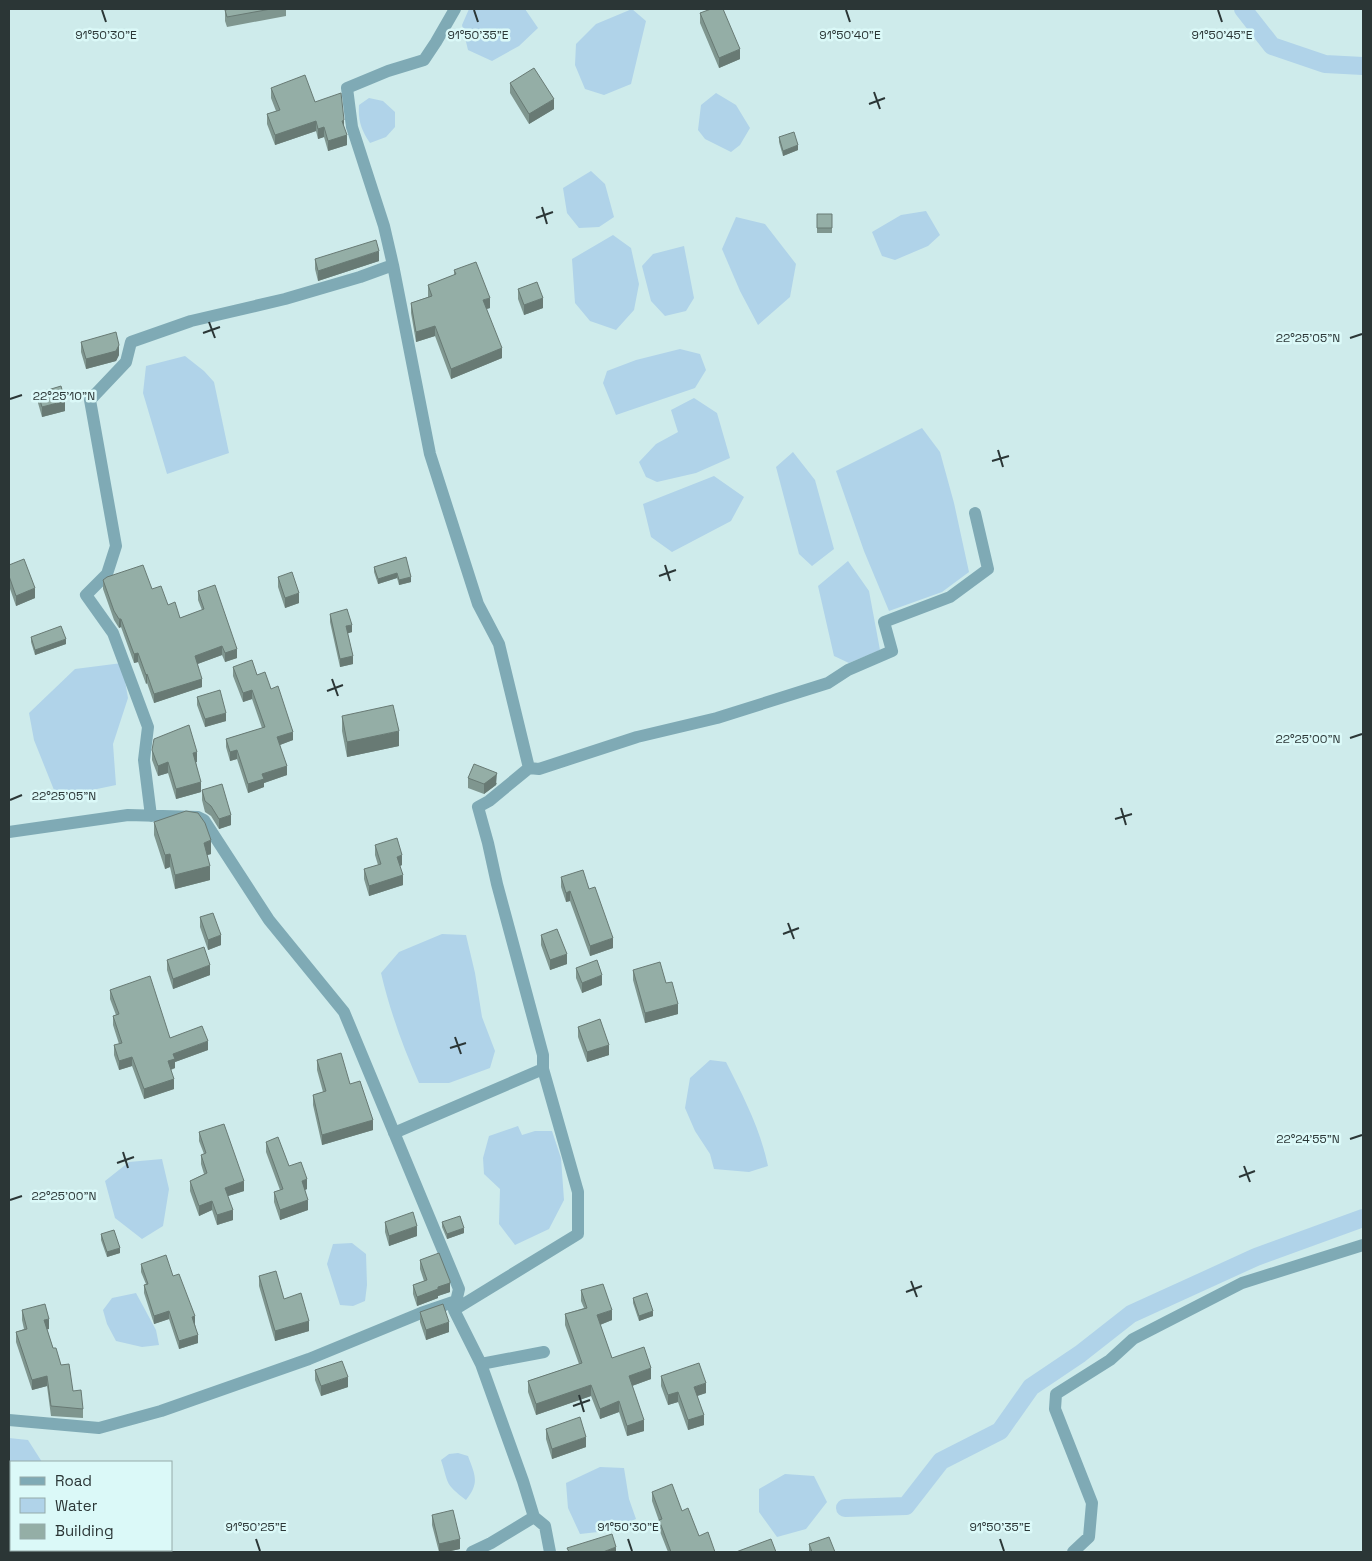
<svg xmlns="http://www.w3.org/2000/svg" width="1372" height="1561" viewBox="0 0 1372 1561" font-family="'Space Grotesk',sans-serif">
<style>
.water{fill:#b0d3e9}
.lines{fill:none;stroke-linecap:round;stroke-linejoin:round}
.canal{stroke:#b0d3e9;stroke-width:18}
.street{stroke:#7faab5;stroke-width:12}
.wall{fill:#7f968f}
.shaded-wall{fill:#687a74}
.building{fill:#94aea6;stroke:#687a74}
.ticks{fill:none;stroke:#2b3636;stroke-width:2}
.ticks-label{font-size:12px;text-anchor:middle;fill:#2b3636;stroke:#dbf9f8;stroke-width:5;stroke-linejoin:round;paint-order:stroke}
</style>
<rect width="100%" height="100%" fill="#ceebeb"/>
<path class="water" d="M469,9H525L538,28L519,46L492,61L468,50L462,25Z
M632,9L646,21L631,84L604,95L585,89L575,65L576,44L596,24Z
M716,93L736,105L750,128L740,145L731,152L705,139L698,130L701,105Z
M369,98L383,101L395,112V127L386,137L370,143C361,130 358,120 359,105Z
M591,171L605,184L614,217L599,227L579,228L567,213L563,188Z
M926,211L940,235L928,246L895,260L882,256L872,232L901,215Z
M736,217L765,224L796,264L790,297L758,325L740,291L722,249Z
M613,235L631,248L639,284L634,310L616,330L590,321L575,303L572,259Z
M684,246L694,298L686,311L665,316L651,301L642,266L653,254Z
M680,349L700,354L706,370L695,388L616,415L603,383L607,371L636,360Z
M185,356L204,371L214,382L229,453L167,474L143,393L146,366Z
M694,398L717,413L730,458L696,473L657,482L646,477L639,462L656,444L678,432L671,410Z
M922,428L940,452L954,503L969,572L942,592L889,611L864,551L836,471Z
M793,452L815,480L834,549L812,566L799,554L776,467Z
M714,476L744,497L731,521L672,552L651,537L643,504Z
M848,561L869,591L880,650L849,663L834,656L818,586Z
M122,663L128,698L113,744L116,785L78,793L54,790L34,740L29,713L75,669Z
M442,934L466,935L475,973L482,1017L495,1051L490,1068L449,1083H419C403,1047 390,1011 381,973L399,952Z
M710,1060L726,1062C743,1096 760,1128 768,1166L749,1172L714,1169L710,1154L695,1131L685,1108L690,1078Z
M518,1126L522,1135L535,1131H552L561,1158L564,1200L549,1229L515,1245L499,1224L500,1189L484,1174L483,1158L489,1136Z
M162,1159L169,1189L163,1226L142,1239L115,1218L105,1181L129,1162Z
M352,1243L366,1254L367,1285L365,1301L353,1306L340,1305L327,1264L333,1244Z
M136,1293L156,1330L159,1345L142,1347L116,1341L107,1324L103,1310L112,1298Z
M9,1438L28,1440L42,1462H11V1529H9Z
M458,1453L468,1456C475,1475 480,1483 466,1500C444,1483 449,1484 441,1460L449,1454Z
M600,1467L624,1468L629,1499L636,1519L607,1531L580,1534L568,1508L566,1483Z
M785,1474L814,1476L827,1502L806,1529L777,1537L759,1512V1489Z"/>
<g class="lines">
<path class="canal" d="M1243,9L1272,46L1325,64L1363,66
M845,1508L906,1506L941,1461L1000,1431L1031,1387L1080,1354L1131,1314L1256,1257L1363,1218"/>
<path class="street" d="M393,265L430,454L478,604L499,644L529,768L539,769L637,737L717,718L828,683L848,670L892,651L884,622L950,597L988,569L975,513
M151,816L144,760L148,727L113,633L86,595L107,574L116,546L90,400L126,362L131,342L191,321L285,299L360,277L393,265L384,226L352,127L347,88L388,71L424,60L436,42L455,9
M9,832L128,815L198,817L204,820L269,920L344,1012L459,1289L454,1310L481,1364L523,1481L534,1517L545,1526L550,1552
M394,1133L543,1069
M454,1310L578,1234V1192L543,1069V1055L497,884L488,843L478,807L489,801L529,768
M481,1364L544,1352
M9,1420L99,1428L161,1411L309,1359L421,1313L456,1301
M472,1552L491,1543L534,1517
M1073,1552L1089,1537L1092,1503L1055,1409L1056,1394L1110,1360L1133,1339L1242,1283L1363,1245"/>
</g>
<path class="wall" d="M230,9H286V16L227,27L225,21V10Z
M700,13L740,59L719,68L700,23Z
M510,83L554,109L529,124L510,93Z
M271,88L315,102L344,129L347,145L328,151L324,137L318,139L316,131L275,145L267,124V114L276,111L271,98Z
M779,137L798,150L783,156L779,142Z
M817,214H832V233H817Z
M315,259L379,261L318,281L315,269Z
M454,270L490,308L486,309L502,358L451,379L435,336L416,342L411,313V303L428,297V285L454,275Z
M518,289L543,308L524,315L518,299Z
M81,342L119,355L116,361L86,369L81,352Z
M38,393L65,411L42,417L38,403Z
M406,557L411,582L399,585L397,578L378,584L374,572V567Z
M9,565L35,598L16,606L9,586Z
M278,577L299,603L285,608L278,587Z
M103,580L152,589L180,618L202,610L198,600V591L237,658L225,662L222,655L197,664L202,687L154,703L147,683L146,684L138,662L134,663L121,627L119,628L114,620L103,589Z
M330,614L352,632L347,633L353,664L340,667L330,622Z
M31,637L66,644L35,655L31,642Z
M233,667L257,675L271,689L293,740L280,745L287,775L264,783V787L248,793L237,759L230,761L226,747V739L262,728L252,699L243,702L233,676Z
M197,697L226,721L205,727L197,705Z
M342,716L399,746L347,757L342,731Z
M152,750L197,762H196L201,792L176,799L168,773L158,776L152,760Z
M468,778L497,783L496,785L484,794L468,788Z
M202,790L231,825L219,829L211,816L205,812L202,800Z
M154,822L211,854L207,855L210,880L175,889L170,867L165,869L154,835Z
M375,845L402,865L400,866L403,885L369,896L364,879V869L378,865L375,855Z
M561,877L613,948L590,956L570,901L566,902L561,887Z
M200,917L221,945L208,950L200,927Z
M541,935L567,964L550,970L541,945Z
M167,960L210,975L173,989L167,970Z
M576,968L602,985L582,993L576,978Z
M633,970L666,983L678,1014L645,1023L633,980Z
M110,990L170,1038L208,1050L175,1062V1068L171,1070L174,1089L144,1099L132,1066L119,1070L114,1055V1045L119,1044L113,1025V1016L116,1015L110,999Z
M578,1027L609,1055L587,1062L578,1037Z
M317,1060L350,1084L373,1130L322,1145L313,1105V1095L323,1092L317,1070Z
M199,1132L244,1191L228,1196L233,1220L217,1225L212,1210L199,1216L190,1191V1181L204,1174L201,1164V1155L204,1154L199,1141Z
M266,1142L289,1166L307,1189L305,1190L308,1210L280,1220L274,1202V1192L280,1190L266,1152Z
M385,1222L417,1236L389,1246L385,1232Z
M442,1222L464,1233L447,1239L442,1227Z
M101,1234L120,1253L107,1257L101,1240Z
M420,1260L450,1290V1292L438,1296V1298L417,1306L413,1294V1285L424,1281L420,1269Z
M141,1264L173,1276L195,1324L198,1343L179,1349L169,1319L154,1324L144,1293V1285L146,1284L141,1272Z
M259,1276L284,1299L309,1331L275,1341L259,1286Z
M581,1290L612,1320L600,1325L612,1358L651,1379L632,1386L644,1431L627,1436L619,1412L600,1419L591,1396L536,1415L528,1392V1381L579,1364L565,1325V1314L584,1308L581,1301Z
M633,1298L653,1316L639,1321L633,1303Z
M22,1310L49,1329H47L53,1348L73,1391L83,1409V1418L51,1416L47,1386L32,1390L16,1342V1332L24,1329L22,1320Z
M420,1312L449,1332L426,1340L420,1322Z
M315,1370L348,1387L321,1396L315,1380Z
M661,1376L706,1393L697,1396L704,1425L688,1430L678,1402L668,1405L661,1386Z
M546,1429L586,1447L552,1459L546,1439Z
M652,1492L682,1511L699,1536L715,1552H668L659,1529V1521L652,1501Z
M432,1515L460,1549L446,1552H439L432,1525Z
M809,1544L835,1552H809Z"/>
<path class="shaded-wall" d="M740,49V59L719,68V58Z
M554,99V109L529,124V114Z
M344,120V130L342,121Z
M316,121V131L275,145V135Z
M324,127V137L318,139V129Z
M347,135V145L328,151V141Z
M798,145V150L783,156V151Z
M379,251V261L318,281V271Z
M490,298V308L483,310V300Z
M543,298V308L524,315V305Z
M435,326V336L416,342V332Z
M119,345V355L116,361L86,369V359Z
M502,348V358L451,379V369Z
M65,401V411L42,417V407Z
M397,573V578L378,584V579Z
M411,577V582L399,585V580Z
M35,588V598L16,606V596Z
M299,593V603L285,608V598Z
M119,619H121V627L119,628Z
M352,625V632L346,634V626Z
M66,639V644L35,655V650Z
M222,646V655L195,665V656Z
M237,649V658L225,662V653Z
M138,653V662L134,663V654Z
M353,656V664L340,667V659Z
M147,674V683L146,684V675Z
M202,679V687L154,703V694Z
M252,690V699L243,702V693Z
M226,713V721L205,727V719Z
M399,731V746L347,757V742Z
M293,732V740L277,746V737Z
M237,750V759L230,761V752Z
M197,752V762L193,763V753Z
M168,762V773L158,776V766Z
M287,766V775L264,783V787L248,793V784L262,774Z
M497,773L496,785L484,794V784Z
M201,782V792L176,799V789Z
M231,815V825L219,829V819Z
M211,840V854L204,856V843Z
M170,854V867L165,869V855Z
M402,855V865L397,867V857Z
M210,866V880L175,889V875Z
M403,875V885L369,896V886Z
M570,891V901L566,902V893Z
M221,935V945L208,950V940Z
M613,938V948L590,956V946Z
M567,954V964L550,970V960Z
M210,965V975L173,989V979Z
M602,975V985L582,993V983Z
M678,1004V1014L645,1023V1013Z
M208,1041V1050L175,1062V1068L168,1070V1061L173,1054Z
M609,1045V1055L587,1062V1052Z
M132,1057V1066L119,1070V1061Z
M174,1079V1089L144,1099V1089Z
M373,1120V1130L322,1145V1135Z
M307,1179V1189L302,1191V1181Z
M244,1181V1191L225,1197V1188Z
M308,1200V1210L280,1220V1210Z
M212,1201V1210L199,1216V1206Z
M233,1210V1220L217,1225V1215Z
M417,1226V1236L389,1246V1236Z
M464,1228V1233L447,1239V1234Z
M120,1248V1253L107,1257V1252Z
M450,1281V1292L438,1296V1298L417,1306V1297Z
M612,1310V1320L597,1326V1315Z
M169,1311V1319L154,1324V1316Z
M653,1311V1316L639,1321V1316Z
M195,1316V1324L192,1326V1317Z
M49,1319V1329L44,1330V1320Z
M309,1321V1331L275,1341V1331Z
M449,1322V1332L426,1340V1330Z
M198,1335V1343L179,1349V1341Z
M651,1368V1379L629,1387V1376Z
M47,1376V1386L32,1390V1380Z
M348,1377V1387L321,1396V1386Z
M706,1383V1393L694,1397V1387Z
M591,1385V1396L536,1415V1404Z
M678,1392V1402L668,1405V1395Z
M619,1401V1412L600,1419V1409Z
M704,1415V1425L688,1430V1420Z
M644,1420V1431L627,1436V1426Z
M586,1437V1447L552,1459V1449Z
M460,1539V1549L446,1552H439V1544Z
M616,1547V1552H603Z"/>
<path class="building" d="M230,9H271L227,17L225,10Z
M711,9H723L740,49L719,58L700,13Z
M534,68L554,99L529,114L510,83Z
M305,75L315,102L341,93L344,120L342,121L347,135L328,141L324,127L318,129L316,121L275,135L267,114L280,110L271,88Z
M794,132L798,145L783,151L779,137Z
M817,214H832V228H817Z
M376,240L379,251L318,271L315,259Z
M476,262L490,298L483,300L502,348L451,369L435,326L416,332L411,303L432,296L428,285L456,274L454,270Z
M537,282L543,298L524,305L518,289Z
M116,332L119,345L116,351L86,359L81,342Z
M61,386L65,401L42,407L38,393Z
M406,557L411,577L399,580L397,573L378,579L374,567Z
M24,559L35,588L16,596L9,576V565Z
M143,565L152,589L161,586L168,605L175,602L180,618L204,609L198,591L215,585L237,649L225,653L222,646L195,656L202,679L154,694L147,674L146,675L138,653L134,654L121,619H119L114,611L103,580L107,577Z
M292,572L299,593L285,598L278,577Z
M347,609L352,625L346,626L353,656L340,659L330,614Z
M61,626L66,639L35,650L31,637Z
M252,660L257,675L265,672L271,689L278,686L293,732L277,737L287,766L262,774L264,779L248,784L237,750L230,752L226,739L265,727L252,690L243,693L233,667Z
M220,690L226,713L205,719L197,697Z
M393,705L399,731L347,742L342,716Z
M189,725L197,752L193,753L201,782L176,789L168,762L158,766L152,750L154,739Z
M474,764L497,773L496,775L484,784L468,778Z
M222,784L231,815L219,819L211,806L205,801L202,790Z
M186,811L198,813L205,823L211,840L204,843L210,866L175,875L170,854L165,855L154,822Z
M397,838L402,855L397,857L403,875L369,886L364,869L381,864L375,845Z
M583,870L589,889L595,887L613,938L590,946L570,891L566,893L561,877Z
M213,913L221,935L208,940L200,917Z
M557,929L567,954L550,960L541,935Z
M204,947L210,965L173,979L167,960Z
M597,960L602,975L582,983L576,968Z
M660,962L666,983L672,982L678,1004L645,1013L633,970Z
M150,976L170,1038L202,1026L208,1041L173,1054L175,1059L168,1061L174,1079L144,1089L132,1057L119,1061L114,1045L122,1043L113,1016L119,1014L110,990Z
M600,1019L609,1045L587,1052L578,1027Z
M341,1053L350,1084L360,1081L373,1120L322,1135L313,1095L326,1091L317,1060Z
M224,1124L244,1181L225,1188L233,1210L217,1215L212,1201L199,1206L190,1181L207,1173L201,1155L206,1153L199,1132Z
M278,1137L289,1166L301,1162L307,1179L302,1181L308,1200L280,1210L274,1192L283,1189L266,1142Z
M413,1212L417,1226L389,1236L385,1222Z
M460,1216L464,1228L447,1234L442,1222Z
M114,1230L120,1248L107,1252L101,1234Z
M439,1253L450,1281V1283L438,1287V1289L417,1297L413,1285L427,1280L420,1260Z
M166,1255L173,1276L179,1274L195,1316L192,1317L198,1335L179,1341L169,1311L154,1316L144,1285L148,1284L141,1264Z
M276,1271L284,1299L301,1293L309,1321L275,1331L259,1276Z
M603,1284L612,1310L597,1315L612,1358L644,1347L651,1368L629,1376L644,1420L627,1426L619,1401L600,1409L591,1385L536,1404L528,1381L582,1363L565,1314L587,1308L581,1290Z
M647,1293L653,1311L639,1316L633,1298Z
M45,1304L49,1319L44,1320L53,1348H56L61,1365L69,1364L73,1391L81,1390L83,1409L51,1406L47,1376L32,1380L16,1332L27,1329L22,1310Z
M443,1304L449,1322L426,1330L420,1312Z
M342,1361L348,1377L321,1386L315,1370Z
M699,1363L706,1383L694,1387L704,1415L688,1420L678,1392L668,1395L661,1376Z
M580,1417L586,1437L552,1449L546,1429Z
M672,1484L682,1511L688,1508L699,1536L708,1532L715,1552H671L659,1520L662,1519L652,1492Z
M453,1510L460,1539L439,1544L432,1515Z
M612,1534L616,1547L603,1552H569L567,1548Z
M829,1537L835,1552H812L809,1544Z
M771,1539L776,1552H736Z"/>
<path class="ticks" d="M102,10L106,22M474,10L478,22M846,10L850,22M1218,10L1222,22M874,92L880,109M869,104L885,98M542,207L547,224M536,218L553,212M209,322L215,338M203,333L220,327M1350,338L1362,334M10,399L22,395M998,450L1003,467M992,461L1009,456M665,565L670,581M659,576L676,570M332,679L338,696M327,691L343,685M1350,738L1362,734M10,800L22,795M1121,808L1126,825M1115,819L1132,814M788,923L794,939M783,934L799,928M455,1037L461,1054M450,1048L466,1043M1350,1139L1362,1135M123,1152L128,1168M117,1163L134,1157M1244,1166L1250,1182M1239,1177L1255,1171M10,1200L22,1196M911,1281L917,1297M906,1292L922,1286M579,1395L584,1412M573,1406L590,1400M256,1539L260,1551M628,1539L632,1551M1000,1539L1004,1551"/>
<g class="ticks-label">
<text x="106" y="39">91°50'30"E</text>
<text x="478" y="39">91°50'35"E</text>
<text x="850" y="39">91°50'40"E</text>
<text x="1222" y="39">91°50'45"E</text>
<text x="1308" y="342">22°25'05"N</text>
<text x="64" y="400">22°25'10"N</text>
<text x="1308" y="743">22°25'00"N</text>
<text x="64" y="800">22°25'05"N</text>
<text x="1308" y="1143">22°24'55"N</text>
<text x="64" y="1200">22°25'00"N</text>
<text x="256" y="1531">91°50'25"E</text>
<text x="628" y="1531">91°50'30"E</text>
<text x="1000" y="1531">91°50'35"E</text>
</g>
<rect width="1372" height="1561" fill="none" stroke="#2b3636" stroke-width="20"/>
<rect x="10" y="1461" width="162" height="90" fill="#dbf9f8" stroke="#95abaa"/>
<rect x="20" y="1477" width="25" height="8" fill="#7faab5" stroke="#95abaa"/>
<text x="55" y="1486" font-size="15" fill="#2b3636">Road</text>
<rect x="20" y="1498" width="25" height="15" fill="#b0d3e9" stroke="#95abaa"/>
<text x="55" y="1511" font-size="15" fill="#2b3636">Water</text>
<rect x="20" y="1524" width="25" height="15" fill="#94aea6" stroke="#95abaa"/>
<text x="55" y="1536" font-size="15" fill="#2b3636">Building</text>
</svg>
